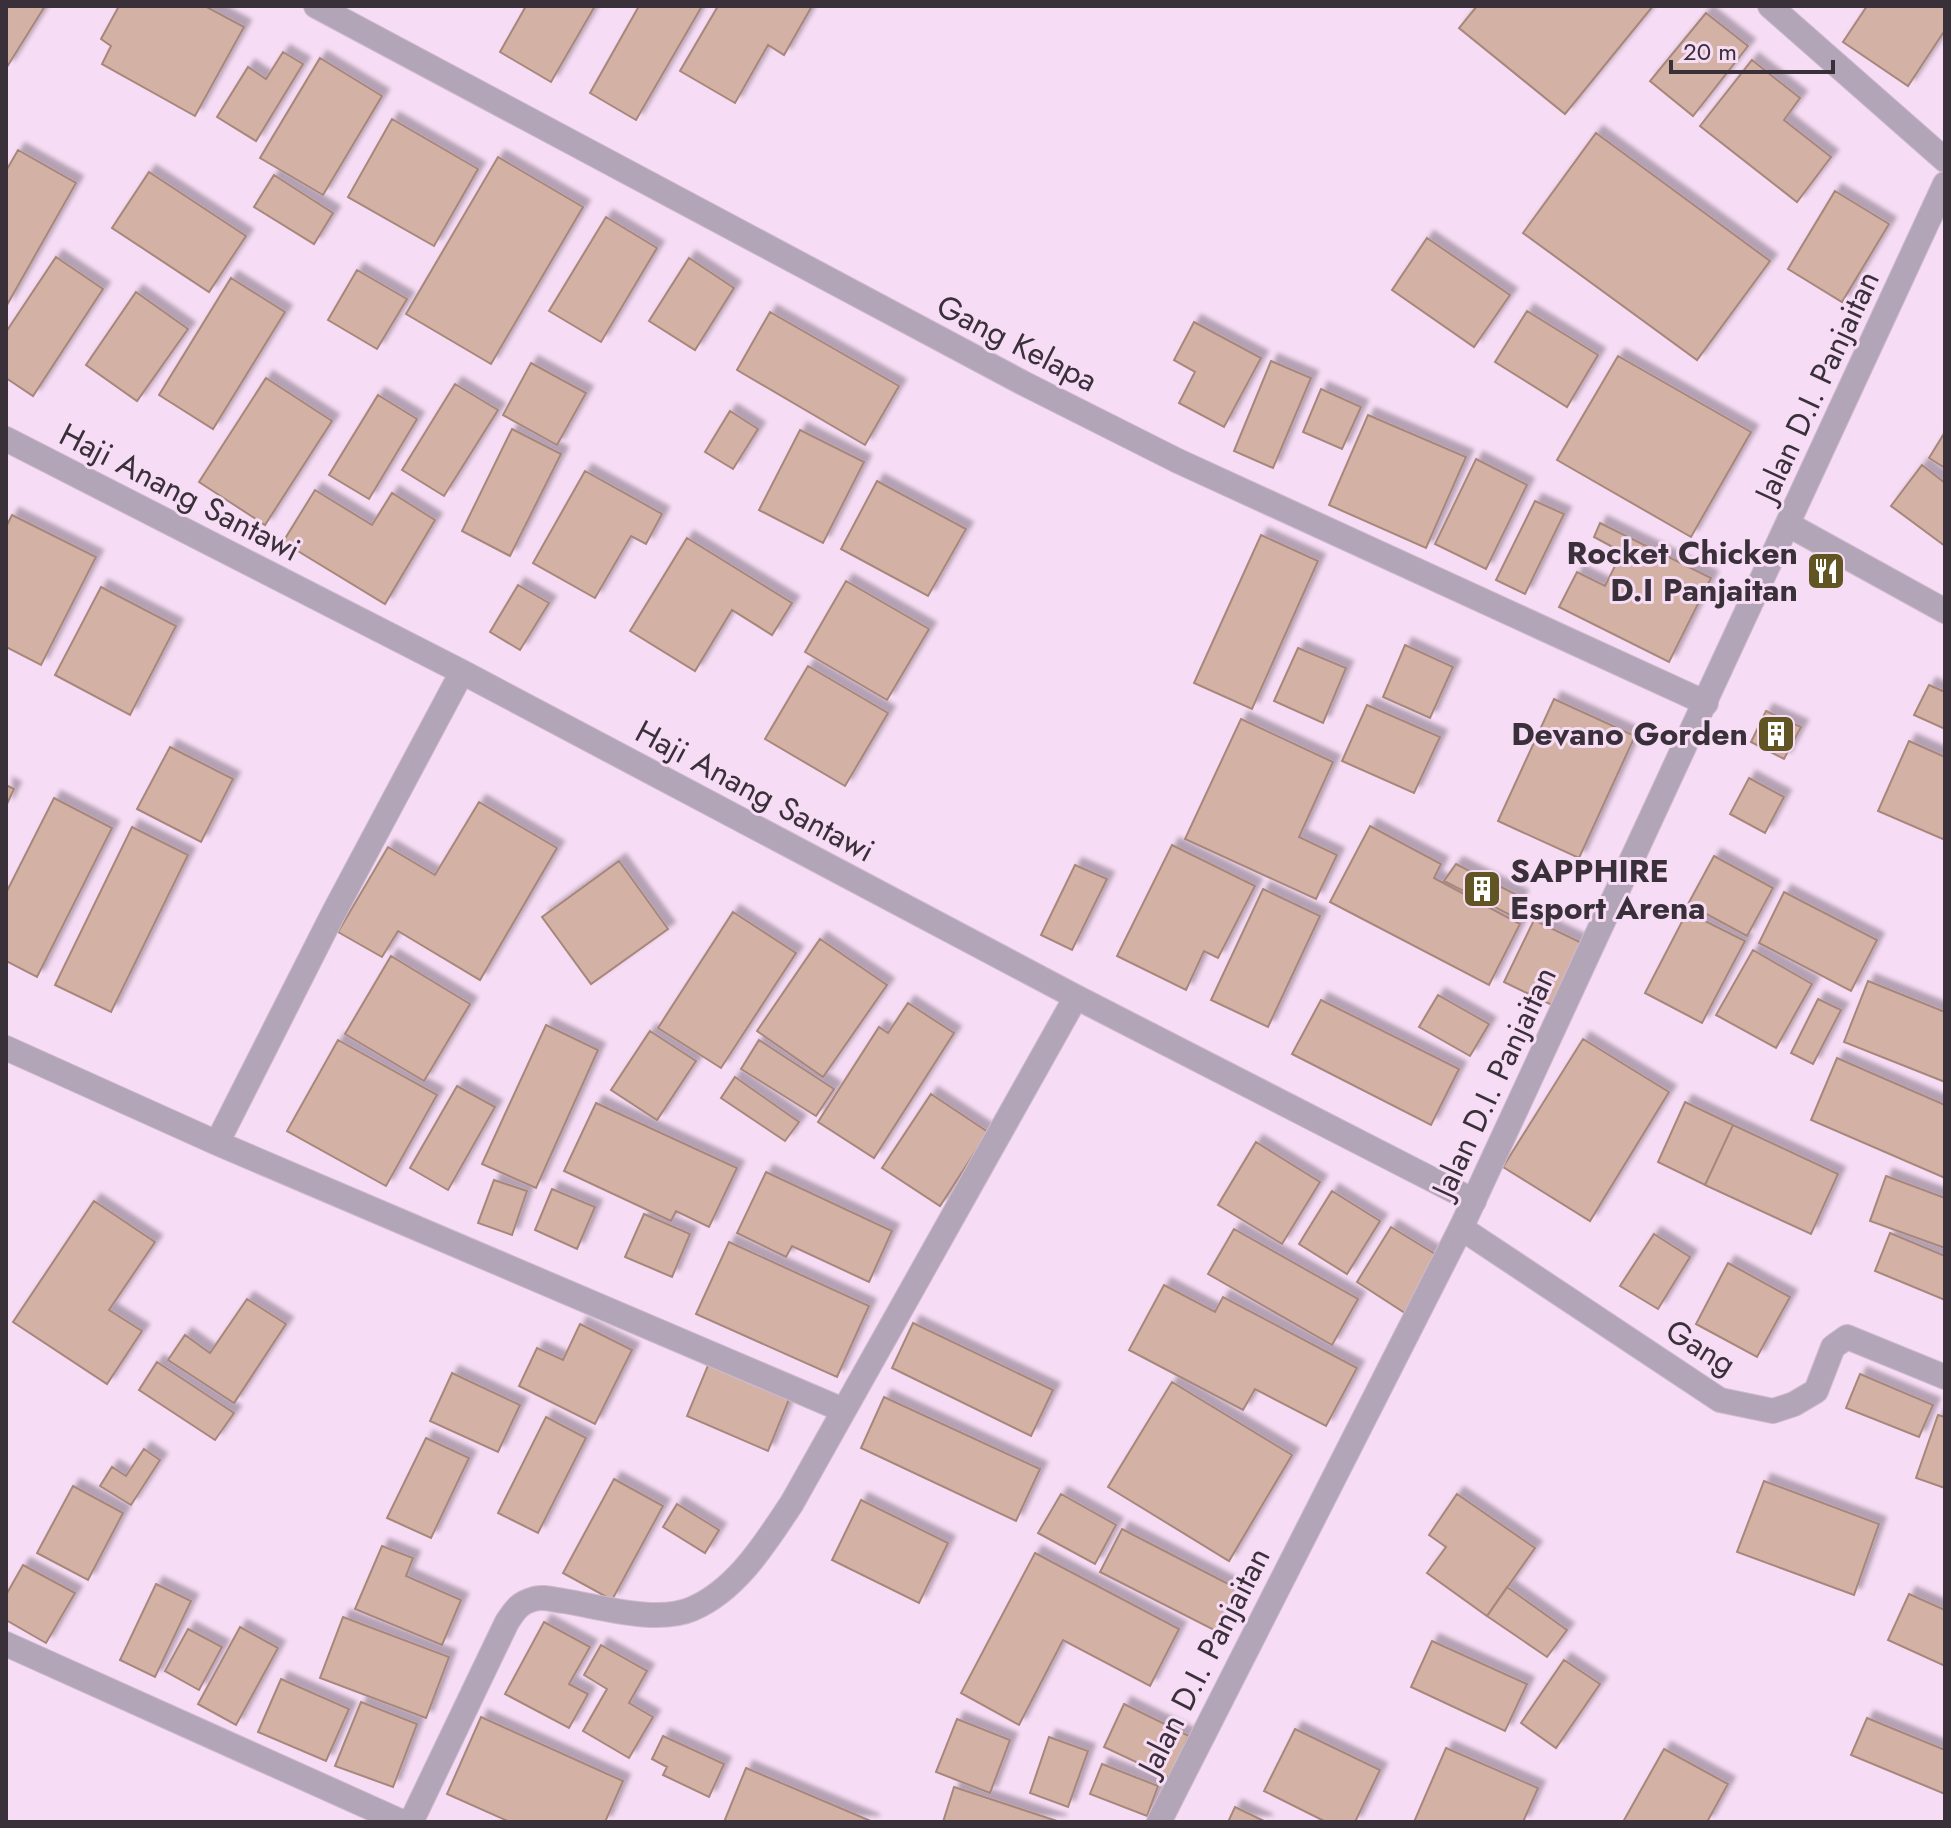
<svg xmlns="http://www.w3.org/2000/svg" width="1951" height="1828" viewBox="0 0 1951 1828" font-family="Jost,sans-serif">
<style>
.building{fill:#d3b2a5;stroke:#a7877c;stroke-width:2;filter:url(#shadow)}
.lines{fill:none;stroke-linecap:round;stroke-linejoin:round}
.minor-casing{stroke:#d0bacf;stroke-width:26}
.tertiary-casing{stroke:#d0bacf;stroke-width:26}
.minor{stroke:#b3a5b8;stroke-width:24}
.tertiary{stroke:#b3a5b8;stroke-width:24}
.labels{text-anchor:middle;stroke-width:6;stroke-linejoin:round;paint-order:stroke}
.street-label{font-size:32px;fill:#3a303a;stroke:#f6dcf4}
.poi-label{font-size:32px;font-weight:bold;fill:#3a303a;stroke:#f6dcf4;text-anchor:end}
</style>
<defs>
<filter id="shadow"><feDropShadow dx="7" dy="-7" stdDeviation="2" flood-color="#0004"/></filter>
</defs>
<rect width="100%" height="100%" fill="#f6dcf4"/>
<path class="building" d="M6,6H45L7,67L6,66Z
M119,6H205L244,27L195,116L102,64L111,46L101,39Z
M526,6H595L551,82L500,52Z
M639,6H702L636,120L590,93Z
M718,6H812L784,55L768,45L735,103L680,71Z
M1477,6H1653L1565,114L1459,28Z
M1867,6H1945V30L1908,86L1843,42Z
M1706,13L1748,46L1693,116L1650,81Z
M283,52L303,64L256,141L217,117L248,67L266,79Z
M320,58L382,96L323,195L260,158Z
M1752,60L1800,98L1784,120L1831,157L1797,202L1700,126Z
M392,119L478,169L434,246L348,197Z
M1596,133L1770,261L1697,360L1523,233Z
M18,150L76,183L7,305L6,171Z
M498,157L583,207L491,364L406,314Z
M149,172L246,236L209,292L112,228Z
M274,175L333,213L314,244L254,207Z
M1835,191L1889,224L1842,302L1788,269Z
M606,217L657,248L601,342L549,311Z
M1427,238L1510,295L1474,347L1392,290Z
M56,257L103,289L33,396L6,378V332Z
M689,258L734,288L695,350L649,321Z
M357,270L407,299L377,349L328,320Z
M231,278L285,312L213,429L159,395Z
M136,292L188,329L137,401L86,365Z
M1527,311L1598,355L1567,407L1495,362Z
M770,312L899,386L865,445L737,370Z
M1194,322L1261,358L1224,427L1179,403L1195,372L1174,360Z
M1618,356L1751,432L1691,537L1557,460Z
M1271,361L1311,378L1273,468L1234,451Z
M531,363L586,393L557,445L503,415Z
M266,378L332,421L265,525L199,482Z
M455,384L498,410L444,496L402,470Z
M1321,389L1361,407L1342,449L1303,432Z
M378,395L417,419L369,499L329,475Z
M730,411L758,429L733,469L705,452Z
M1368,415L1466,457L1426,548L1329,505Z
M512,429L561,454L510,556L462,531Z
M800,430L864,462L823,543L759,510Z
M1945,432V468L1929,458Z
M1476,459L1527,485L1486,569L1435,544Z
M1922,465L1945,483V546L1891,506Z
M585,471L662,514L646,544L631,536L595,598L533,563Z
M877,481L966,529L928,596L841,549Z
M315,490L372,525L392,493L435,520L385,604L283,542Z
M1535,501L1564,514L1525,594L1496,580Z
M12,515L96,557L41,665L6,647V527Z
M1600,523L1711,578L1669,662L1559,607L1577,572L1605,586L1622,552L1594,537Z
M1261,535L1318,561L1252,709L1194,683Z
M687,538L792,603L772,635L732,610L695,671L630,631Z
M846,581L929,629L887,700L805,652Z
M518,585L549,603L520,650L490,632Z
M101,587L176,626L130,715L55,675Z
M1405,645L1453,667L1430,718L1383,697Z
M1298,648L1346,668L1323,723L1274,701Z
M808,666L888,713L845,786L765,739Z
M1929,685L1945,692V729L1914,715Z
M1554,699L1635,736L1579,858L1498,821Z
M1367,705L1440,737L1414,793L1342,761Z
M1766,711L1801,727L1784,759L1751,742Z
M1241,719L1333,762L1299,837L1337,855L1316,899L1185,839Z
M1909,741L1945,757V840L1878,811Z
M170,747L233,779L201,842L137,809Z
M1749,778L1784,797L1765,833L1730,814Z
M6,785L14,789L6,806Z
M54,798L112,828L37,977L6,961V893Z
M479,802L557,848L480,980L398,931L382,957L338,932L388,847L435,875Z
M1370,826L1441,864L1434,878L1520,924L1489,985L1330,902Z
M132,827L188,855L111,1012L55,985Z
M1172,845L1255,886L1218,958L1204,951L1186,990L1117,956Z
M1714,856L1773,888L1747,936L1688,904Z
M619,861L668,929L591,984L542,917Z
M1456,864L1521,897L1512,916L1444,881Z
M1075,865L1107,879L1072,950L1041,935Z
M1263,889L1320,916L1268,1027L1211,1000Z
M1784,892L1877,940L1851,991L1759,943Z
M733,912L796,953L721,1068L658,1028Z
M1687,912L1745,941L1702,1023L1645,993Z
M1534,920L1586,945L1556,1007L1504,982Z
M820,939L887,985L823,1077L757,1031Z
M1753,950L1812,984L1776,1048L1716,1015Z
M391,956L470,1004L424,1081L345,1034Z
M1868,981L1945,1012V1082L1844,1042Z
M1438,995L1489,1024L1470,1056L1419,1027Z
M1818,999L1841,1010L1813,1064L1791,1053Z
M1321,1000L1459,1069L1431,1125L1292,1054Z
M908,1003L954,1033L874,1158L818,1122L879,1027L888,1033Z
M546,1025L598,1050L536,1188L482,1164Z
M650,1031L696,1061L657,1120L611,1090Z
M1583,1039L1669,1092L1590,1221L1503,1167Z
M338,1040L437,1095L386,1186L287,1131Z
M759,1040L834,1089L816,1116L741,1069Z
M1837,1058L1945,1105V1178L1811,1120Z
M735,1077L799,1122L785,1141L721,1098Z
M457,1086L495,1107L448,1190L410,1168Z
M931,1094L988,1132L940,1206L882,1168Z
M1685,1102L1733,1125L1705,1185L1658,1162Z
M596,1103L737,1168L709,1227L676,1211L671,1221L564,1171Z
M1733,1125L1838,1174L1811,1234L1705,1185Z
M1256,1142L1320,1182L1282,1244L1218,1205Z
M766,1172L892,1231L869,1282L792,1246L786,1257L737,1233Z
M1886,1176L1945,1198V1248L1870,1221Z
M494,1180L527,1191L512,1235L478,1223Z
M552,1189L595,1207L577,1249L535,1230Z
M1332,1191L1380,1221L1347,1274L1299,1244Z
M94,1201L155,1242L109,1310L142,1331L107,1384L13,1322Z
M644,1214L690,1234L672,1277L625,1257Z
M1391,1227L1440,1257L1405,1313L1357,1282Z
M1234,1229L1358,1299L1332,1345L1208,1274Z
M1890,1233L1945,1256V1300L1875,1271Z
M1654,1234L1690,1257L1658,1309L1620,1286Z
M729,1242L869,1306L837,1377L696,1314Z
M1728,1263L1790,1297L1757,1357L1696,1324Z
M1164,1285L1215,1312L1223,1297L1357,1368L1326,1426L1255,1389L1243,1410L1129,1350Z
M247,1299L286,1324L234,1403L168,1360L185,1335L210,1353Z
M913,1323L1053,1390L1031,1436L892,1368Z
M580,1324L632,1350L595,1424L519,1386L537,1348L563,1360Z
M157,1362L234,1413L215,1440L139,1390Z
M709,1363L790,1397L768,1451L687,1416Z
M452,1373L520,1405L498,1452L430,1421Z
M1860,1374L1933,1405L1919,1437L1846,1408Z
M1172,1382L1292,1455L1229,1561L1108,1487Z
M884,1397L1040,1469L1016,1521L861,1448Z
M1938,1415L1945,1417V1488L1916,1478Z
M546,1417L586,1438L538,1533L498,1513Z
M426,1438L469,1458L431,1538L387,1518Z
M144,1449L160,1460L131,1505L100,1486L112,1467L126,1476Z
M614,1479L663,1506L612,1600L563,1573Z
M1764,1481L1879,1524L1854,1595L1737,1552Z
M73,1486L123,1513L88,1580L37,1553Z
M1061,1494L1116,1525L1095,1564L1038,1533Z
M1457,1494L1535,1548L1487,1616L1427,1573L1446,1547L1429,1535Z
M861,1500L948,1543L919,1603L832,1560Z
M677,1504L719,1530L705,1553L663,1527Z
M1122,1529L1240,1590L1218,1632L1100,1572Z
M382,1546L413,1558L406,1576L461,1600L442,1645L355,1609Z
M1035,1553L1179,1629L1150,1686L1063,1640L1019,1725L961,1693Z
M23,1565L75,1593L46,1643L6,1620V1595Z
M156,1584L191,1601L155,1677L120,1660Z
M1507,1587L1567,1630L1547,1657L1487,1616Z
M1909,1594L1945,1610V1666L1888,1640Z
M343,1617L449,1657L426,1718L320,1678Z
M544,1622L590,1647L569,1684L588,1694L569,1728L505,1694Z
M240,1627L278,1648L236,1725L198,1704Z
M188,1629L222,1647L199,1690L165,1671Z
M1432,1641L1527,1684L1505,1731L1411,1687Z
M601,1645L647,1671L629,1703L653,1717L629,1758L583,1731L607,1689L584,1675Z
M1564,1660L1600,1684L1556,1748L1521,1723Z
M281,1679L349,1709L326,1761L258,1732Z
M361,1702L417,1724L393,1787L335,1766Z
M1124,1704L1189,1736L1170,1778L1104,1747Z
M481,1717L623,1781L605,1822H510L447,1794Z
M1867,1718L1945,1750V1794L1851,1755Z
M957,1719L1010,1740L990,1793L936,1772Z
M1295,1729L1380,1770L1355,1822H1326L1264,1791Z
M663,1736L724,1764L709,1797L663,1775L667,1767L652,1759Z
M1049,1737L1088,1751L1068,1807L1030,1793Z
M1446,1748L1538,1788L1523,1822H1414Z
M1664,1749L1728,1784L1707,1822H1623Z
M1102,1764L1158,1786L1147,1816L1090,1794Z
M746,1768L873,1822H724Z
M954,1787L1060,1822H943Z
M1235,1807L1266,1822H1228Z"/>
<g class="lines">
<defs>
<path id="minor" d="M316,6L1023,383L1178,461L1706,703
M1770,6L1945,160
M6,439L462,672L1076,997L1474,1201
M1789,525L1945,611
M6,1048L217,1143L843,1410
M217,1143L334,912L462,672
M1461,1228L1720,1400L1773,1411L1794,1404L1816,1391L1833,1347L1847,1337L1945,1377
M6,1644L402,1822
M411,1822L507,1622C515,1610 519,1603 534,1599C542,1596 554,1600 564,1601C601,1607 657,1624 692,1609C737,1590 766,1542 792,1503L1076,997"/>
<path id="tertiary" d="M1159,1822L1461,1228L1945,184"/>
</defs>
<use href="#minor" class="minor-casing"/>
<use href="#tertiary" class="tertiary-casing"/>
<use href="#minor" class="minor"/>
<use href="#tertiary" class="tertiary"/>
</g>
<defs>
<symbol id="restaurant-square" viewBox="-11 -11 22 22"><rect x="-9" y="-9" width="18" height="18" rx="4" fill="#615623" stroke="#f6dcf4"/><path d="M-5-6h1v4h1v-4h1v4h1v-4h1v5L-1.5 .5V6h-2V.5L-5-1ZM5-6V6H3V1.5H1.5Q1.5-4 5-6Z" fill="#fff"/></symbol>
<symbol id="building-square" viewBox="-11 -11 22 22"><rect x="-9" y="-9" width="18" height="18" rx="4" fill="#615623" stroke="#f6dcf4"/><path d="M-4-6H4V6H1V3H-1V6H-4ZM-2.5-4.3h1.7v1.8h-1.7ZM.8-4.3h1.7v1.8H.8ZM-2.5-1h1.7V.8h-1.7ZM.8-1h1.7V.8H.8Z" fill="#fff"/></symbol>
</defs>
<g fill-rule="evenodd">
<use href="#restaurant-square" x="1804" y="549" width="44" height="44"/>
<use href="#building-square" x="1754" y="712" width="44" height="44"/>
<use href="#building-square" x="1460" y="867" width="44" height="44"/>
</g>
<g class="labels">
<g class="street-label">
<text transform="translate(1017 343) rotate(27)" y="11">Gang Kelapa</text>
<text transform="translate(1817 386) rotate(-65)" y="11">Jalan D.I. Panjaitan</text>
<text transform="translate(180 492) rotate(27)" y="11">Haji Anang Santawi</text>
<text transform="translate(755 791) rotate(28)" y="11">Haji Anang Santawi</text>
<text transform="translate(1494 1082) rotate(-65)" y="11">Jalan D.I. Panjaitan</text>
<text transform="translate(1701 1347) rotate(32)" y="11">Gang</text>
<text transform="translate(1204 1661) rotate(-63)" y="11">Jalan D.I. Panjaitan</text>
</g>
<g class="poi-label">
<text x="1798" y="564">Rocket Chicken<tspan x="1798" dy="37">D.I Panjaitan</tspan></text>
<text x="1748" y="745">Devano Gorden</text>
<text x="1510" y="882" text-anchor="start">SAPPHIRE<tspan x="1510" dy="37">Esport Arena</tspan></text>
</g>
</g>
<rect width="1951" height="1828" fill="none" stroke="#3a303a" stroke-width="16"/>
<path d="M1671 60v12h162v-12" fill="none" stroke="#3a303a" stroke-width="4"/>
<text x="1683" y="60" font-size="24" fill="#3a303a" stroke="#f6dcf4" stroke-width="6" paint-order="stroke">20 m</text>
</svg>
